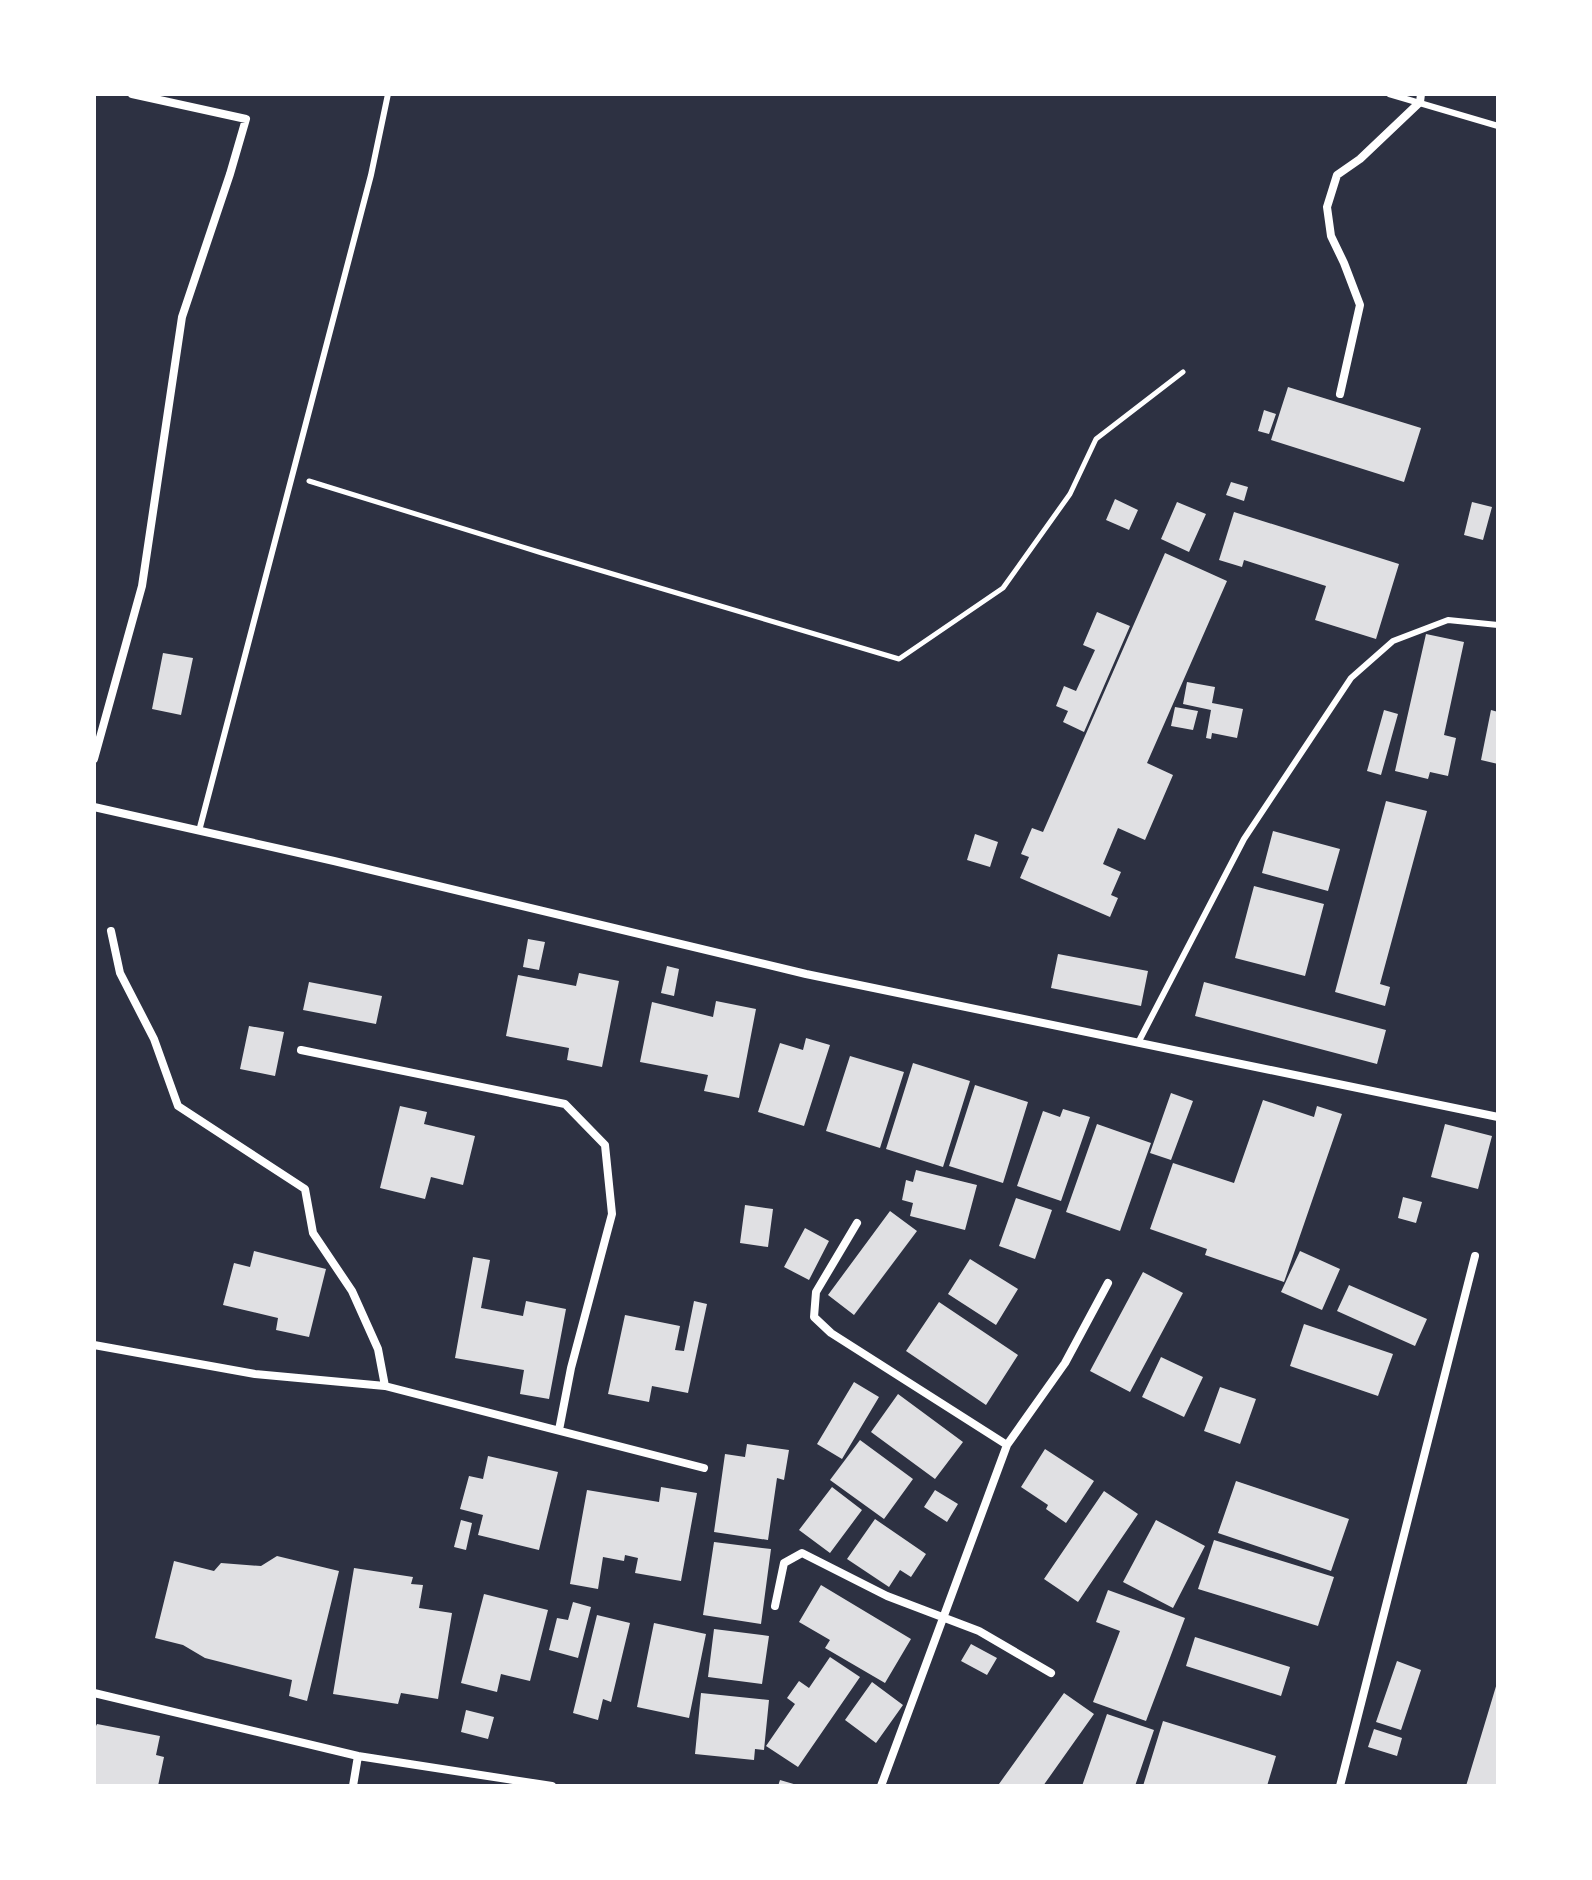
<svg xmlns="http://www.w3.org/2000/svg" width="1592" height="1880" viewBox="0 0 1592 1880" font-family="'DejaVu Sans',sans-serif">
<style>
.building{fill:#e0e0e3}
.lines{fill:none;stroke-linecap:round;stroke-linejoin:round}
.path{stroke:#fff;stroke-width:5}
.service{stroke:#fff;stroke-width:6}
.minor{stroke:#fff;stroke-width:8}
</style>
<rect width="100%" height="100%" fill="#2d3142"/>
<path class="building" d="M1288,387L1421,428L1404,482L1271,440Z
M1264,410L1276,414L1269,434L1258,431Z
M1231,482L1248,487L1244,501L1226,495Z
M1115,499L1138,510L1129,530L1106,520Z
M1177,502L1206,514L1189,552L1161,539Z
M1472,502L1492,507L1483,540L1464,535Z
M1234,512L1399,564L1376,639L1315,620L1326,586L1244,560L1242,567L1219,560Z
M1165,553L1227,581L1147,763L1173,775L1145,840L1118,828L1103,864L1121,872L1111,895L1118,898L1110,917L1020,878L1029,857L1021,854L1032,828L1043,832Z
M1097,612L1130,626L1084,732L1063,722L1068,711L1056,706L1064,686L1076,691L1095,650L1083,645Z
M1426,634L1464,642L1444,735L1456,738L1448,776L1430,772L1428,779L1395,771Z
M163,653L193,658L181,715L152,709Z
M1187,682L1215,687L1212,703L1243,709L1237,738L1212,733L1211,739L1206,738L1211,710L1183,704Z
M1175,707L1198,711L1193,730L1171,726Z
M1384,710L1398,714L1381,775L1367,771Z
M1491,710L1498,712V764L1481,760Z
M1386,801L1427,811L1380,984L1390,987L1385,1006L1335,992Z
M1273,831L1340,849L1328,891L1262,873Z
M975,834L998,842L990,867L967,860Z
M1254,886L1324,904L1305,976L1235,958Z
M528,939L545,942L539,970L523,967Z
M1058,954L1148,971L1141,1006L1051,988Z
M667,966L679,969L674,996L661,993Z
M579,973L619,981L602,1067L567,1060L569,1048L506,1036L518,975L576,986Z
M309,982L382,996L376,1024L303,1010Z
M1204,982L1386,1030L1377,1064L1195,1016Z
M716,1001L756,1009L739,1098L704,1091L708,1075L640,1062L652,1002L713,1017Z
M249,1026L284,1032L275,1076L240,1069Z
M806,1038L830,1045L804,1126L758,1112L780,1043L803,1050Z
M850,1056L904,1072L880,1148L826,1131Z
M913,1063L970,1081L943,1167L886,1149Z
M975,1085L1028,1102L1003,1183L949,1166Z
M1171,1093L1193,1101L1171,1160L1150,1153Z
M1263,1100L1314,1117L1317,1106L1342,1114L1284,1282L1205,1255L1207,1249L1150,1229L1173,1163L1234,1183Z
M400,1106L427,1112L424,1124L475,1136L463,1185L431,1177L425,1199L380,1188Z
M1063,1109L1090,1117L1061,1201L1017,1186L1043,1111L1060,1117Z
M1097,1124L1151,1143L1120,1231L1066,1212Z
M1445,1124L1492,1136L1478,1189L1431,1177Z
M916,1170L977,1185L965,1230L910,1216L913,1203L902,1200L906,1180L913,1182Z
M1403,1197L1422,1202L1416,1223L1398,1218Z
M1016,1198L1052,1210L1035,1259L999,1246Z
M745,1205L773,1209L768,1247L740,1243Z
M890,1211L917,1231L854,1315L828,1295Z
M805,1228L829,1241L809,1280L784,1267Z
M254,1251L326,1269L309,1337L276,1330L278,1318L223,1305L234,1263L250,1267Z
M1300,1251L1340,1269L1322,1310L1281,1292Z
M473,1257L490,1260L481,1308L523,1316L526,1301L566,1309L549,1399L520,1394L524,1370L455,1358Z
M970,1259L1018,1289L996,1325L948,1294Z
M1143,1272L1183,1293L1130,1392L1090,1371Z
M1349,1285L1427,1319L1415,1346L1337,1311Z
M694,1301L707,1304L688,1393L652,1386L649,1402L608,1394L625,1315L680,1326L675,1350L684,1351Z
M939,1302L1018,1355L986,1405L906,1351Z
M1304,1324L1393,1354L1378,1396L1290,1366Z
M1161,1357L1203,1377L1184,1417L1142,1397Z
M854,1382L879,1397L842,1459L817,1444Z
M1220,1387L1256,1399L1240,1444L1204,1431Z
M898,1394L963,1442L935,1479L871,1432Z
M860,1440L913,1479L884,1519L830,1480Z
M747,1444L789,1450L784,1480L777,1478L768,1540L714,1532L725,1454L745,1457Z
M1045,1449L1094,1481L1066,1523L1046,1509L1048,1505L1021,1487Z
M488,1456L558,1472L539,1550L478,1535L483,1515L460,1509L469,1476L483,1479Z
M1236,1481L1349,1519L1331,1571L1218,1533Z
M661,1487L697,1493L681,1581L635,1573L638,1558L625,1555L624,1561L603,1557L598,1589L570,1584L587,1490L659,1502Z
M832,1487L862,1510L830,1553L799,1530Z
M935,1490L958,1504L947,1522L924,1507Z
M1104,1491L1138,1514L1078,1602L1044,1579Z
M875,1519L926,1554L911,1577L900,1570L889,1587L847,1559Z
M461,1520L472,1523L466,1550L454,1547Z
M1156,1520L1205,1546L1173,1608L1123,1582Z
M1214,1540L1334,1577L1318,1626L1198,1589Z
M714,1542L771,1549L761,1624L703,1615Z
M277,1556L339,1571L307,1701L289,1696L292,1680L205,1658L183,1645L155,1638L174,1561L214,1571L221,1563L261,1566Z
M354,1568L413,1577L411,1584L423,1585L419,1608L452,1613L438,1699L401,1693L398,1704L333,1694Z
M821,1585L911,1639L885,1683L825,1648L830,1640L799,1622Z
M1108,1590L1185,1618L1146,1721L1093,1702L1120,1631L1096,1622Z
M484,1594L548,1610L530,1681L501,1674L497,1692L461,1683Z
M573,1602L591,1607L578,1658L549,1650L557,1618L568,1620Z
M597,1615L630,1623L611,1702L603,1699L598,1720L573,1713Z
M654,1623L706,1634L689,1718L637,1707Z
M714,1629L769,1636L762,1684L708,1677Z
M1195,1637L1290,1667L1281,1696L1186,1666Z
M971,1644L997,1658L987,1675L961,1661Z
M830,1657L860,1677L798,1767L766,1746L795,1704L787,1698L799,1681L809,1688Z
M1397,1661L1421,1670L1401,1730L1376,1722Z
M872,1682L903,1705L876,1743L845,1720Z
M1497,1683L1498,1786H1466Z
M701,1693L769,1700L764,1750L755,1749L754,1760L695,1754Z
M1064,1693L1094,1714L1043,1786H1001L999,1784Z
M466,1710L494,1717L488,1739L461,1732Z
M1107,1714L1154,1730L1135,1786H1082Z
M1163,1721L1276,1756L1267,1786H1143Z
M97,1724L160,1736L156,1755L164,1757L158,1786H94V1730Z
M1374,1729L1402,1738L1397,1756L1368,1747Z
M780,1780L797,1785V1786H778Z"/>
<g class="lines">
<path class="path" d="M309,481L542,553L899,659L1003,588L1070,494L1096,439L1183,372"/>
<path class="service" d="M1389,94L1498,126
M199,831L371,175L388,94
M1139,1041L1244,839L1351,678L1393,641L1448,620L1498,625"/>
<path class="minor" d="M1340,394L1360,305L1344,263L1331,236L1327,207L1337,175L1360,159L1420,102L1421,94
M94,759L142,586L182,317L230,174L246,119L132,94
M94,807L334,861L806,974L1498,1117
M111,931L120,973L154,1039L178,1106L305,1189L313,1233L352,1291L378,1349L385,1386
M301,1050L565,1104L605,1145L612,1214L571,1368L559,1430
M857,1223L816,1292L814,1317L831,1333L1007,1445
M94,1345L255,1374L385,1386L704,1468
M775,1606L784,1563L802,1553L887,1596L979,1631L1051,1673
M94,1693L358,1756L552,1786
M353,1786L358,1756
M881,1786L1007,1445L1065,1363L1108,1283
M1340,1786L1475,1256"/>
</g>
<rect width="1592" height="1880" fill="none" stroke="#ffffff" stroke-width="192"/>
</svg>
